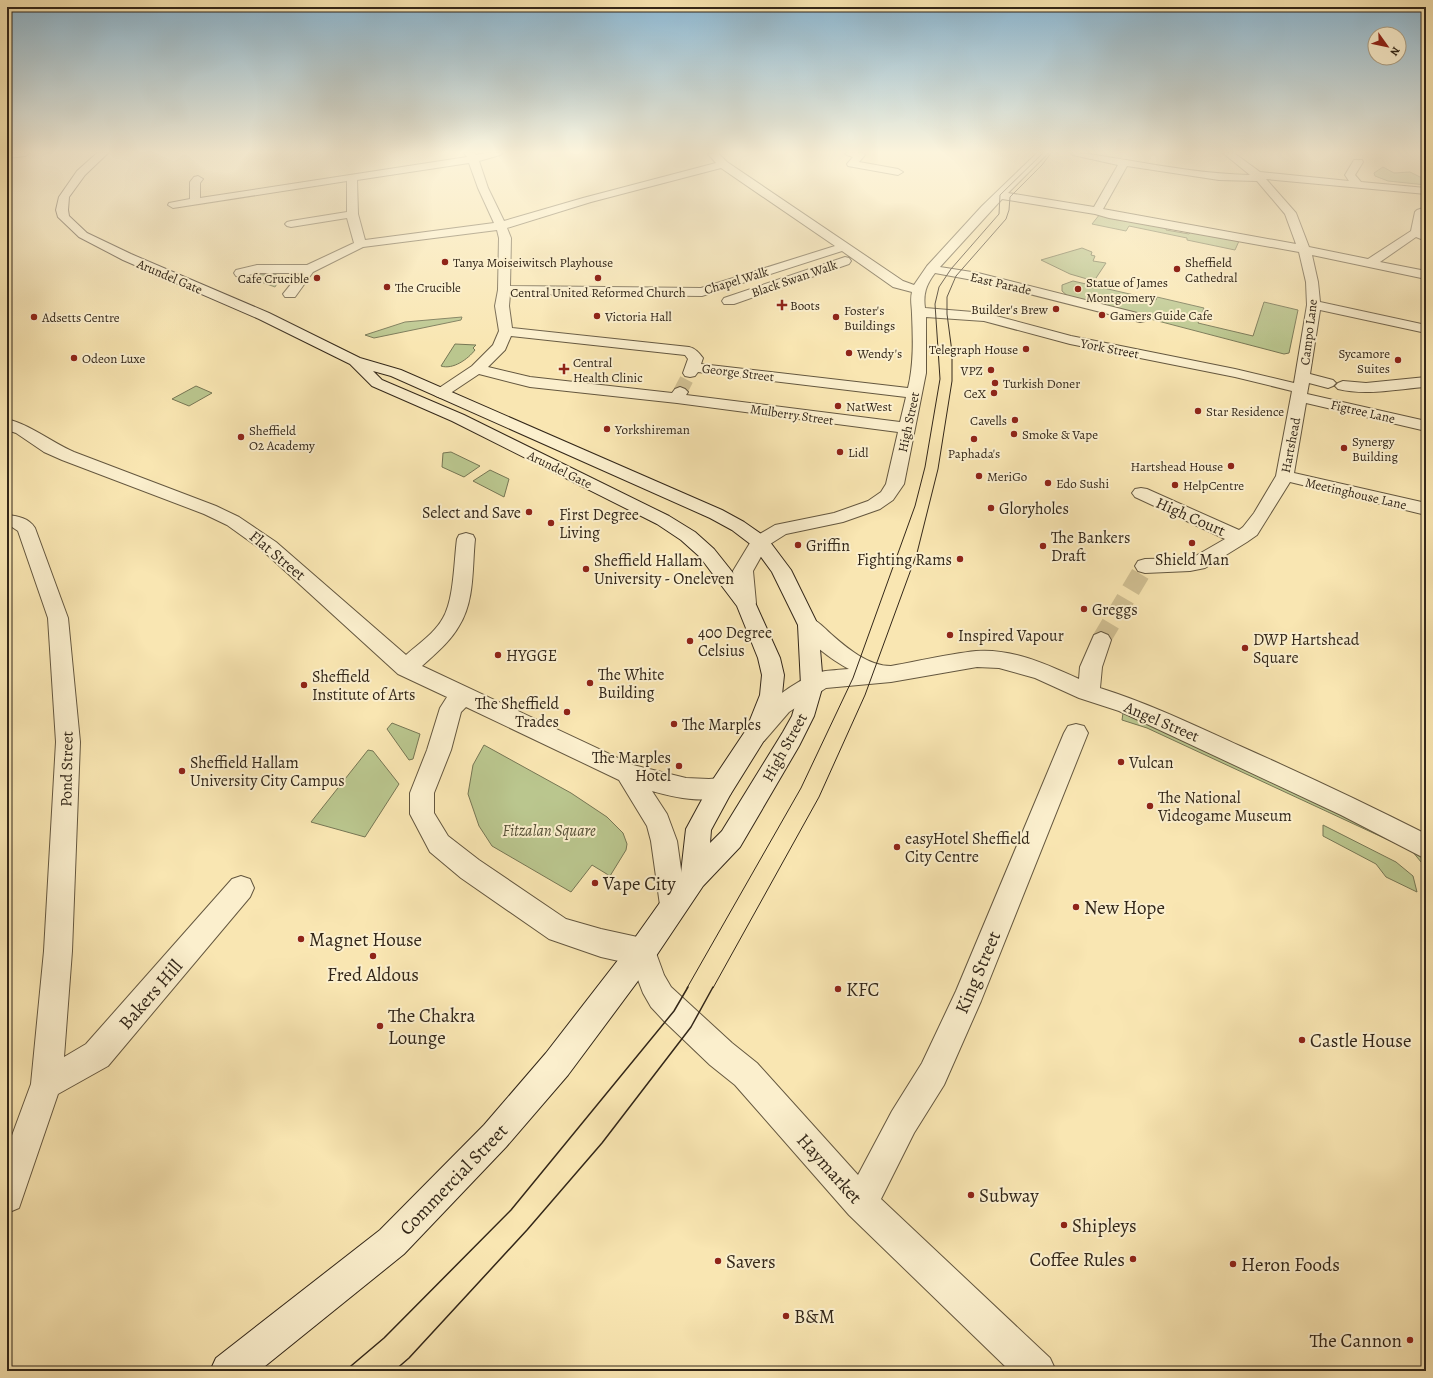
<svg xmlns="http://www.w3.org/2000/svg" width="1433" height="1378" viewBox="0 0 1433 1378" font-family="Alegreya,serif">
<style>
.green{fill:#bac68e;stroke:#767654}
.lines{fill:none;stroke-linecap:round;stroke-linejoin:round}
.street-tunnel-far1{stroke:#d1c093;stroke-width:14;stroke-dasharray:14 8;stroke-linecap:butt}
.street-tunnel{stroke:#d1c093;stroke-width:19;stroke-dasharray:19 10;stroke-linecap:butt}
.street-casing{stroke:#64573f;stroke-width:2}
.secondary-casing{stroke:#332719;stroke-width:2}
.street{fill:#fbefcd;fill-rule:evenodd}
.secondary{fill:#fbefcd;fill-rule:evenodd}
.tram-far1{stroke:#332719;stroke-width:1}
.tram{stroke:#332719;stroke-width:1.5}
.poi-dot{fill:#8f2418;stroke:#fbefcd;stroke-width:1.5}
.labels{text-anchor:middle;stroke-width:4;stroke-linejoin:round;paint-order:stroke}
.far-poi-label{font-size:13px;fill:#332719;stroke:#fbefcd;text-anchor:start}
.far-street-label{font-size:13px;fill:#332719;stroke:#fbefcd}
.poi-label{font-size:16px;fill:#332719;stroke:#fbefcd;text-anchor:start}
.street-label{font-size:16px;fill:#332719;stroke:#fbefcd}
.park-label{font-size:16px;font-style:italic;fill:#554f36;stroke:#fbefcd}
.near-poi-label{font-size:19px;fill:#332719;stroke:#fbefcd;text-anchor:start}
.near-street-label{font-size:19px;fill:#332719;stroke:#fbefcd}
</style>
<rect width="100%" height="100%" fill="#f9e6b2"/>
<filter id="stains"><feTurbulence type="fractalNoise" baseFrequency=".005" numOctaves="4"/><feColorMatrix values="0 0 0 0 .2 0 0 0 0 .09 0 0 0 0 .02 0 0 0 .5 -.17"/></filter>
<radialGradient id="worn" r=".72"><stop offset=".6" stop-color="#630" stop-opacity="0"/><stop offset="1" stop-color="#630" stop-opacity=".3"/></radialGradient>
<path class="green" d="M1383,167L1394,173L1410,172L1426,180V185L1388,181L1375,176L1374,173Z
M1100,214L1167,226L1166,230L1189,234L1191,232L1239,241L1235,250L1187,240V238L1129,226L1126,231L1092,224Z
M1082,248L1092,252L1091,255L1095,256L1093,261L1106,263L1094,281L1070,274L1041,260Z
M274,274L281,277L275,287L253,279L257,275Z
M1073,281L1156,300L1157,297L1204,308L1198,323L1253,336L1264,302L1298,310L1289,353L1284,354L1070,298L1062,291V285Z
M462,317L461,320L374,338L365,335L405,322Z
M455,344L476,345L473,348L475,350C468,359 453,370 441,366Z
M196,386L212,393L189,406L172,399Z
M451,452L480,466L464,477L442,467L443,453Z
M490,470L509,479L504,497L473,481Z
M1123,713L1426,854V868L1412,851L1147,728L1122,720Z
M392,723L420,734L413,759L409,760L387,729Z
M484,745L571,793L607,817L623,833L627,844L626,850L610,876L592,865L571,892L492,846L479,826L468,794L473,765Z
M368,750L373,751L399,784L365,837L311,822Z
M1323,825L1396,862L1413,876L1417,892L1386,877L1376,864L1323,836Z"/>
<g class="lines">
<path class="street-tunnel-far1" d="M680,392L690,373"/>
<path class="street-tunnel" d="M1101,640L1145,566"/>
<defs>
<path id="street" d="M7,153H30L25,156L7,158Z
M464,153H474L476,155L485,153H502L500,155L479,161L488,188L504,221L583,198L716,163L708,154L718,153L727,162L903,281L914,285L927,266L982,206L1037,153H1048L1008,193L1094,207L1118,165L1073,155L1071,153C1091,153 1106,157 1126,160C1167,167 1208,174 1250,175L1223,153H1234L1260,172L1349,181L1345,175L1354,160H1362L1363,162L1355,175L1361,182L1426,188V194L1266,179L1296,213L1309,247L1368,259L1411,231L1415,212L1417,210L1426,207V215L1422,232L1426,233V241L1416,237L1380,262L1426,271V279L1312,255L1318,282L1320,302L1426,325V333L1320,310L1310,374L1333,380L1336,383L1333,386L1328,388L1309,383L1307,394L1426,421V431L1306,403L1294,473L1426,503V515L1290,482L1257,535L1247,542L1205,568L1190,571L1145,573L1138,571L1135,566L1138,561L1145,559L1192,558L1225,539L1135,497L1132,493L1135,489L1141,488L1147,489L1239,530L1243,527L1254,513L1276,476L1292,391L1235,377L1070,344L984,321L926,317V373L904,484L893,500L880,509L843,522L786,534L767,546L753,571L756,603L753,608L746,610L739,608L736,603L733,571L753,538L775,525L834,513L868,501L881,492L886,484L898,432L677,403L530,387L479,374L446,396L441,398L436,396L433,393L436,390L472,366L493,345L499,331L495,306L498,290L499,238L497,230L363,247L313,272L295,297H285L283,294L300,273H257L240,277L236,276L234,273L236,270L257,265H307L354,243L347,218L291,227L287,226L285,224L287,222L291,221L347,212V181L173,208L168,205L169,203L190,199V182L194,177L198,176L203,179L200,183V198L467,157ZM469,163L478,188L494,223L365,240L358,214L357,180ZM1127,166L1219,180L1257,181L1285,214L1296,244L1103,209ZM721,168L835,246L701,288L510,286L511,238L507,228L591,202ZM1002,199L1095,214L1109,218L1299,252L1306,282L1307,305L1294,383L1235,369L1071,336L985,313L925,308C923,294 926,285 935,273L978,281L1140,322L1145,321L1147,318L1145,315L978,273L940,267ZM842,251L893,287L912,292C910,300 912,306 912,314C913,338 914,364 908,388L701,364L703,358C699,353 695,348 689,347L512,328L509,306L510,294L702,296ZM511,336L685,355L688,359L683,373L685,376L690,377L695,376L698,372L906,397L900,422L686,395L688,392L685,389L680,387L675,389L672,393L530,377L488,367L505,350Z
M845,153H864L865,155L859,162L898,169L903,172L898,175L848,166L847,164L853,157L847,155Z
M845,257L849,258L851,261L849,264L734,304H724L722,301L724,298Z
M1426,377V387C1397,389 1366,396 1338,389L1335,386L1338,383L1343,381L1366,383Z
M7,419C31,425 51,442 74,452L216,506L239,517L276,542L406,655C418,644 435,633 443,618C454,600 454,561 457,539L459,535L466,533L473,535L475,539C472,567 475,601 459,626C450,642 435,654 422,666L633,765L686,778L709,779L721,778L730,781L733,788L730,795C704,804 677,798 652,791L667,814L677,841L686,905L683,914L673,918L663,914L660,905L651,841L647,826L619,780L466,707L461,712L451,750L434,793V813L448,836L479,860L566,919L601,929L642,938L652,942L664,975L671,987L732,1043L757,1063L858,1175L892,1111L922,1063L956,991L1064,733L1068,726L1076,724L1084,726L1088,733L981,1001L944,1085L914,1133L881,1199L1050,1358L1056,1371H1010L849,1215L735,1085L710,1065L664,1021L651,1007L643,993L632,964L601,957L549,939L461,878L430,852L410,814V793L427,750L440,708L447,697L398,674L262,550L227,525L204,514L62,460L44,452L16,433L7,430Z
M7,515C18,516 29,518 35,528L68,618L80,742L72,951L64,1057L86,1044L232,879L241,876L250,879L254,888L250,897L108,1066L58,1094L19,1208L7,1213V1149L31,1084L44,951L56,742L48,618L18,531L12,527H7Z
M808,618C818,620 823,627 831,634C847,648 868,666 891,666C919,661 948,654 976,651C1012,648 1048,665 1079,679L1080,667L1094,635L1101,632L1108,635L1111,640L1102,667L1100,688C1148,703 1194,725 1240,746C1303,774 1365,803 1426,834V859L1341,815L1119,711L1079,698L1035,678L999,668L977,667L891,682L826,688L789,712L764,741L756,743L748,741L744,734C757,709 794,680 821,672C829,670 840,670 849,669C832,660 807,642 798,625L801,620Z"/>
<path id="secondary" d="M97,153H108L85,175L69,197L68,210L69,216L87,233L131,254L269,313L360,358L401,370L722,510L744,522L767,538L791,570L818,625L823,685L814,716L799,746L740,847L703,886L652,962L568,1075L506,1147L404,1254L259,1371H210L216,1358L380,1230L484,1125L546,1053L632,942L681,873L686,829L712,781L746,730L760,695L762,675L758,658L737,606L700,557L681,540L657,524L452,421L372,386L350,364L259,319L123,260L79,237L58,217L56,210L59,197L77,171ZM373,371L391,376L710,518L732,530L753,546L772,572L798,625L801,685L792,716L783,732L722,831L710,843L711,830L730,795L768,734L782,695L784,675L780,658L753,598L714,549L695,532L669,516L464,415L382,380Z"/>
</defs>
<use href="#street" class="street-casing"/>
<use href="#secondary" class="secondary-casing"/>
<use href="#street" class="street"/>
<use href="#secondary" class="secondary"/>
<path class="tram-far1" d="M687,988L801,788L853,678L915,506L925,467L940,379L935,304L939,287L951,269L999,214L1000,195L1043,153
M713,988L819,797L865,695L917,553L938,469L952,381V352L947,314V297L956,276L1006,219L1009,210L1010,197L1042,165L1051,153"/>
<path class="tram" d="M345,1371L384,1338L511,1210L674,1011L688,987
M394,1371L409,1358L527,1230L602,1143L691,1027L713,987"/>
</g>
<linearGradient id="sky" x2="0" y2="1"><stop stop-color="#8bb8d4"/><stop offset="0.44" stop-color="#fcf4dc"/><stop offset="1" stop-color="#fcf4dc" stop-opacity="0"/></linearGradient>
<rect width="1433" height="346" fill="url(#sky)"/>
<g class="poi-dot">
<circle cx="445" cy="262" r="4"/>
<circle cx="1177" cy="269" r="4"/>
<circle cx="317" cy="278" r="4"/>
<circle cx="598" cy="278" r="4"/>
<circle cx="387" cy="287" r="4"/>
<circle cx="1078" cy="289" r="4"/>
<path d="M780 299h4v4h4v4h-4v4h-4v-4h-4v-4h4z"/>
<circle cx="1056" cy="309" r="4"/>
<circle cx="1102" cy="315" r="4"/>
<circle cx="597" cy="316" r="4"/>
<circle cx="34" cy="317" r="4"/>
<circle cx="836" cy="317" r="4"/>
<circle cx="1026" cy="349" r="4"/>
<circle cx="849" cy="353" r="4"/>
<circle cx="74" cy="358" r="4"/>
<circle cx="1398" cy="360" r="4"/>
<path d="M562 363h4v4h4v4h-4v4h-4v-4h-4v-4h4z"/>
<circle cx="991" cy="370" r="4"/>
<circle cx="995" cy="383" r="4"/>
<circle cx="994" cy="393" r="4"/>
<circle cx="838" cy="406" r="4"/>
<circle cx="1198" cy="411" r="4"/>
<circle cx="1015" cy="420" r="4"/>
<circle cx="607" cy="429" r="4"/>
<circle cx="1014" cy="434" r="4"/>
<circle cx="241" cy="437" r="4"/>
<circle cx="974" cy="439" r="4"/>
<circle cx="1344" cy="448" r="4"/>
<circle cx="840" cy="452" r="4"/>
<circle cx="1231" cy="466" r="4"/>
<circle cx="979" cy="476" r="4"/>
<circle cx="1048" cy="483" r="4"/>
<circle cx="1175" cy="485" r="4"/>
<circle cx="991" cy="508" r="4"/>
<circle cx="529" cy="512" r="4"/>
<circle cx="551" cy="523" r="4"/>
<circle cx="1192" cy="543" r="4"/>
<circle cx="798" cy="545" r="4"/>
<circle cx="1043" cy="546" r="4"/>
<circle cx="960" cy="559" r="4"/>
<circle cx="586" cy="569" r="4"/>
<circle cx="1084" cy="609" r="4"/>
<circle cx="950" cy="635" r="4"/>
<circle cx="690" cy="641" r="4"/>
<circle cx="1245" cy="648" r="4"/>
<circle cx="498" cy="655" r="4"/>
<circle cx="590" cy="683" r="4"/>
<circle cx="304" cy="685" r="4"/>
<circle cx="567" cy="712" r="4"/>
<circle cx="674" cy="724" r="4"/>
<circle cx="1121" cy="762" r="4"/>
<circle cx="679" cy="766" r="4"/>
<circle cx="182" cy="771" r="4"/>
<circle cx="1150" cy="806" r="4"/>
<circle cx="897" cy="847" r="4"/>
<circle cx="595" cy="883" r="4"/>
<circle cx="1076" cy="907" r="4"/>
<circle cx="301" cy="939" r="4"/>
<circle cx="373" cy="956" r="4"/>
<circle cx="838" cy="989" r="4"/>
<circle cx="380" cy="1026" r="4"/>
<circle cx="1302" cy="1040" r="4"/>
<circle cx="971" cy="1195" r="4"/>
<circle cx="1064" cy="1225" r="4"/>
<circle cx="1133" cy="1259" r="4"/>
<circle cx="718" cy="1261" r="4"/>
<circle cx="1233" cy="1264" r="4"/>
<circle cx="786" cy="1316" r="4"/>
<circle cx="1410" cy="1340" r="4"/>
</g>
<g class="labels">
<g class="far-poi-label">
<text x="453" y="267">Tanya Moiseiwitsch Playhouse</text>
<text x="1185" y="267">Sheffield<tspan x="1185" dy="15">Cathedral</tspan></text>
<text x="309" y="283" text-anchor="end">Cafe Crucible</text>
<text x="1086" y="287">Statue of James<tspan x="1086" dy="15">Montgomery</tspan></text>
<text x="395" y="292">The Crucible</text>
<text x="598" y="297" text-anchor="middle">Central United Reformed Church</text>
<text x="790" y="310">Boots</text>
<text x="1048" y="314" text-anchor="end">Builder's Brew</text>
<text x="844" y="315">Foster's<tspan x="844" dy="15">Buildings</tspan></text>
<text x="1110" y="320">Gamers Guide Cafe</text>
<text x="605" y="321">Victoria Hall</text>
<text x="42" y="322">Adsetts Centre</text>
<text x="1018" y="354" text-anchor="end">Telegraph House</text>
<text x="857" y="358">Wendy's</text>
<text x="1390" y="358" text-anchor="end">Sycamore<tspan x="1390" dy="15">Suites</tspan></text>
<text x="82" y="363">Odeon Luxe</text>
<text x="573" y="367">Central<tspan x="573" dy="15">Health Clinic</tspan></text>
<text x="983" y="375" text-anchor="end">VPZ</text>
<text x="1003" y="388">Turkish Doner</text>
<text x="986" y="398" text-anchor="end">CeX</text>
<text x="846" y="411">NatWest</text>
<text x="1206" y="416">Star Residence</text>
<text x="1007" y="425" text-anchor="end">Cavells</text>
<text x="615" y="434">Yorkshireman</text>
<text x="249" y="435">Sheffield<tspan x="249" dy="15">O2 Academy</tspan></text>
<text x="1022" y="439">Smoke &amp; Vape</text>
<text x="1352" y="446">Synergy<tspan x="1352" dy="15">Building</tspan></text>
<text x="848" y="457">Lidl</text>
<text x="974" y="458" text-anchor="middle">Paphada's</text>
<text x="1223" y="471" text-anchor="end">Hartshead House</text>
<text x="987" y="481">MeriGo</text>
<text x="1056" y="488">Edo Sushi</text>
<text x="1183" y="490">HelpCentre</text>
</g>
<g class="far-street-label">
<text transform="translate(170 276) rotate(23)" y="5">Arundel Gate</text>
<text transform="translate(794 278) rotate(-19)" y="5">Black Swan Walk</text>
<text transform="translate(736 280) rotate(-17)" y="5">Chapel Walk</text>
<text transform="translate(1001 283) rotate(13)" y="5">East Parade</text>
<text transform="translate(1308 332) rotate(-83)" y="5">Campo Lane</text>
<text transform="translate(1110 348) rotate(11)" y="5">York Street</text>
<text transform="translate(738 372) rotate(7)" y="5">George Street</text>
<text transform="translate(1363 411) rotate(13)" y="5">Figtree Lane</text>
<text transform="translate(792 414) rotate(8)" y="5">Mulberry Street</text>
<text transform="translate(908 422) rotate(-78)" y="5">High Street</text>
<text transform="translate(1290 445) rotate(-79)" y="5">Hartshead</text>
<text transform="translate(560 469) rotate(26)" y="5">Arundel Gate</text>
<text transform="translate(1356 493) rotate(13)" y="5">Meetinghouse Lane</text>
</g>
<g class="poi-label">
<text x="999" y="514">Gloryholes</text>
<text x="521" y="518" text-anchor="end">Select and Save</text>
<text x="559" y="520">First Degree<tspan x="559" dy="18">Living</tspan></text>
<text x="1051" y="543">The Bankers<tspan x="1051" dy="18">Draft</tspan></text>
<text x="806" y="551">Griffin</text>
<text x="952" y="565" text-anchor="end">Fighting Rams</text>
<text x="1192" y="565" text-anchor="middle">Shield Man</text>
<text x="594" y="566">Sheffield Hallam<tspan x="594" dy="18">University - Oneleven</tspan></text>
<text x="1092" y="615">Greggs</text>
<text x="698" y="638">400 Degree<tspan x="698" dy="18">Celsius</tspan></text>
<text x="958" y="641">Inspired Vapour</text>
<text x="1253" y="645">DWP Hartshead<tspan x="1253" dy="18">Square</tspan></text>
<text x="506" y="661">HYGGE</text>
<text x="598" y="680">The White<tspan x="598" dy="18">Building</tspan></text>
<text x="312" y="682">Sheffield<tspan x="312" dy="18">Institute of Arts</tspan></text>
<text x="559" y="709" text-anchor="end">The Sheffield<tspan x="559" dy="18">Trades</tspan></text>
<text x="682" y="730">The Marples</text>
<text x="671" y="763" text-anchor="end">The Marples<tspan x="671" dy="18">Hotel</tspan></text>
<text x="190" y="768">Sheffield Hallam<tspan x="190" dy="18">University City Campus</tspan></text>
<text x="1129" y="768">Vulcan</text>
<text x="1158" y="803">The National<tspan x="1158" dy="18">Videogame Museum</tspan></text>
<text x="905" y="844">easyHotel Sheffield<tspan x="905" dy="18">City Centre</tspan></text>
</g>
<g class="street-label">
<text transform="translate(1191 516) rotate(24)" y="6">High Court</text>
<text transform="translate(278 555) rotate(40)" y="6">Flat Street</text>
<text transform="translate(1162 721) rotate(23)" y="6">Angel Street</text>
<text transform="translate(784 747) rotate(-61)" y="6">High Street</text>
<text transform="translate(66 769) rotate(-89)" y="6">Pond Street</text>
</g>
<g class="park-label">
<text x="549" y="836">Fitzalan Square</text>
</g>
<g class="near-poi-label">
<text x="603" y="890">Vape City</text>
<text x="1084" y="914">New Hope</text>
<text x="309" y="946">Magnet House</text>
<text x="373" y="981" text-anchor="middle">Fred Aldous</text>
<text x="846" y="996">KFC</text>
<text x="388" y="1022">The Chakra<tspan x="388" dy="22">Lounge</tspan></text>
<text x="1310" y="1047">Castle House</text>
<text x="979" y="1202">Subway</text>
<text x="1072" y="1232">Shipleys</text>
<text x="1125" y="1266" text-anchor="end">Coffee Rules</text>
<text x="726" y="1268">Savers</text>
<text x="1241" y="1271">Heron Foods</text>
<text x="794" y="1323">B&amp;M</text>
<text x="1402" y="1347" text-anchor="end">The Cannon</text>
</g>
<g class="near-street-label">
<text transform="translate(977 972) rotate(-67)" y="7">King Street</text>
<text transform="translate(150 994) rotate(-49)" y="7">Bakers Hill</text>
<text transform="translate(830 1168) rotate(48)" y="7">Haymarket</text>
<text transform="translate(453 1179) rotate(-46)" y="7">Commercial Street</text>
</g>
</g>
<rect width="1433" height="1378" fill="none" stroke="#f9e6b2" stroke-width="24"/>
<rect x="8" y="8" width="1417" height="1362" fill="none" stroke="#332719" stroke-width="2"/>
<rect x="12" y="12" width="1409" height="1354" fill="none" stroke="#332719"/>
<g transform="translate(1387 46) rotate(123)"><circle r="19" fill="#fbefcd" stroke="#ab9f85"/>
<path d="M0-3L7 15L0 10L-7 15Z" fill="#8f2418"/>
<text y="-6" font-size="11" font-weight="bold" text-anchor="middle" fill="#332719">N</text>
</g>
<rect width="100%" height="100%" filter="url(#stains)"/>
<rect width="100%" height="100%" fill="url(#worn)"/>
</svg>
